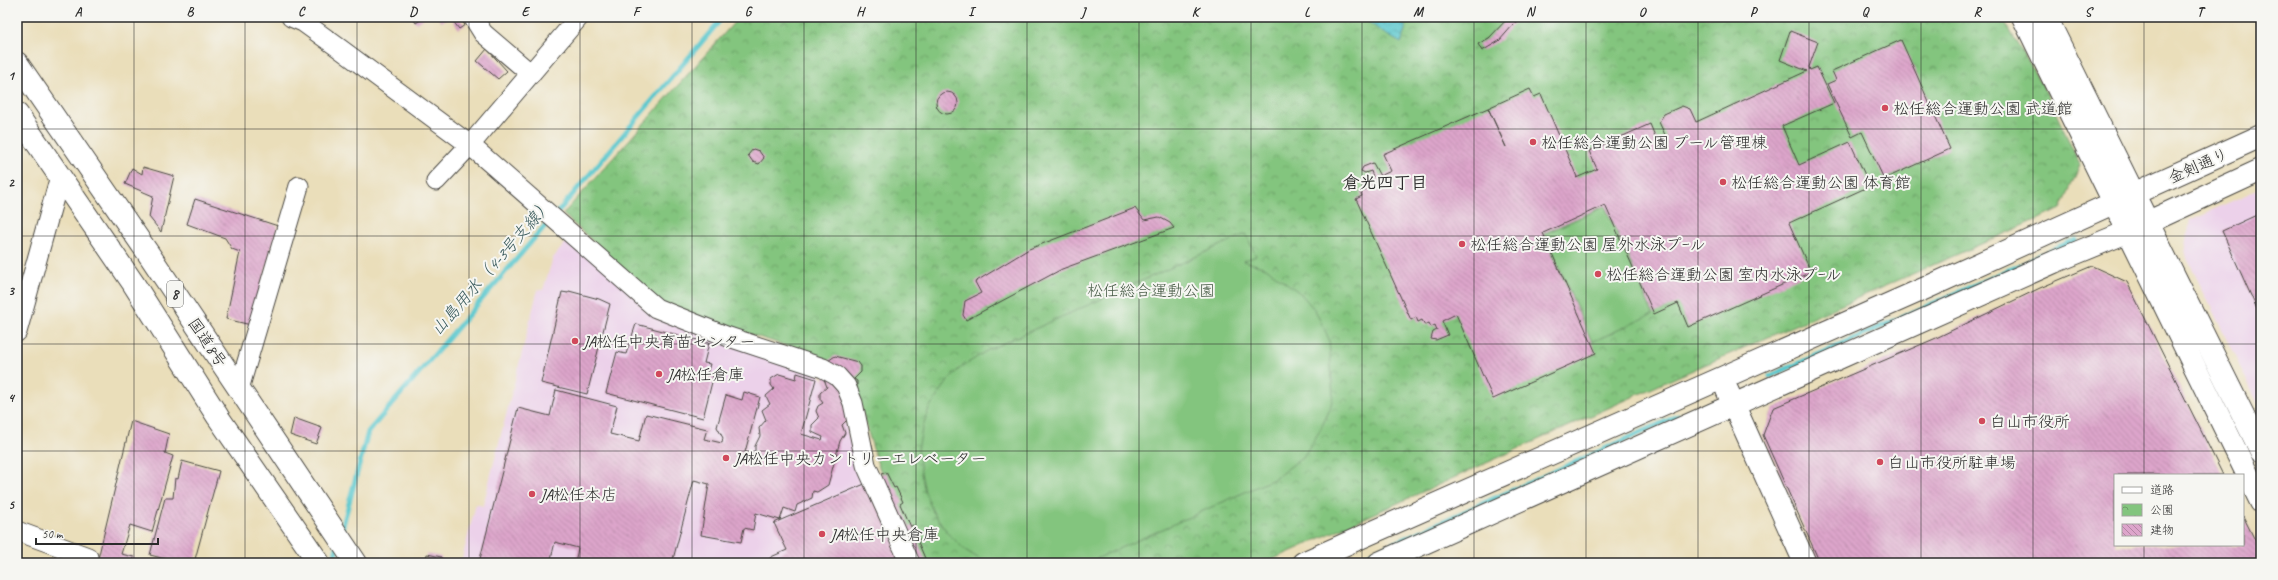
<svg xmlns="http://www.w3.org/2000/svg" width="2278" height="580" viewBox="0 0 2278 580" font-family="Caveat,'Klee One',sans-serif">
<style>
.built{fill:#ecd1ea}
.park{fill:url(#park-crowns);stroke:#577854}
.pitch{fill:#83c57e;stroke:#577854}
.water{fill:url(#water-waves);stroke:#437a7c}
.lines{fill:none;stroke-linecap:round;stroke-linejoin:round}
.stream{stroke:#5bc8ce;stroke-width:5}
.building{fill:url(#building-back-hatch)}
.minor-casing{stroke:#484640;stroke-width:21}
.tertiary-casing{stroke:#484640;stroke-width:24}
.trunk-casing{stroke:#484640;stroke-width:24}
.minor{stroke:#fff;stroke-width:19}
.tertiary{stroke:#fff;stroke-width:22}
.trunk{stroke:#fff;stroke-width:22}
.grid{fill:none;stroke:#2b2b2b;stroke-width:1;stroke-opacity:0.55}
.poi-dot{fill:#d1495b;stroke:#f6f6f2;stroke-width:1.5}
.labels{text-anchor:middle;stroke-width:4;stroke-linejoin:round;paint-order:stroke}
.shield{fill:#f6f6f2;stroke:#686867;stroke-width:1}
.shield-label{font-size:15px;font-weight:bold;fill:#2b2b2b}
.poi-label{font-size:16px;fill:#2b2b2b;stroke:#f6f6f2;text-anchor:start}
.street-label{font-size:16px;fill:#2b2b2b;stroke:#f6f6f2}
.park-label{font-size:16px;fill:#455944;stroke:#f6f6f2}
.neighbourhood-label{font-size:17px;font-weight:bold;fill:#2b2b2b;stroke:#f6f6f2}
.water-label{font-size:17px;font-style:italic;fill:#395a5c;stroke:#f6f6f2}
.neatline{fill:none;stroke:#2b2b2b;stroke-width:1.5}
.grid-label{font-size:13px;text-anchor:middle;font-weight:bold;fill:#2b2b2b}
</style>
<defs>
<pattern id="park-crowns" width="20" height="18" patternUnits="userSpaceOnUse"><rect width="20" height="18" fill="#83c57e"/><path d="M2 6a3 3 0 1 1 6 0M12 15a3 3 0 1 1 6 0" fill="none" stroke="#6ba067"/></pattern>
<pattern id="water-waves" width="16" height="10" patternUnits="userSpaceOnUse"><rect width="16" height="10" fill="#5bc8ce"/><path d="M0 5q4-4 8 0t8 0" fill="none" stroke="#4ba3a7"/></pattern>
<pattern id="building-back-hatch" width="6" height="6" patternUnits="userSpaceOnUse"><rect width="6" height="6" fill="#dda5cb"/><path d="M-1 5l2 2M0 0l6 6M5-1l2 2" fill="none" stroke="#b387a5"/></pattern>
</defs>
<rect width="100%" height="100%" fill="#f6f6f2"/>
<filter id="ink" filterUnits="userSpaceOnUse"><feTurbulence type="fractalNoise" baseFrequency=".025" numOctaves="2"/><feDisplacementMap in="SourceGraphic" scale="8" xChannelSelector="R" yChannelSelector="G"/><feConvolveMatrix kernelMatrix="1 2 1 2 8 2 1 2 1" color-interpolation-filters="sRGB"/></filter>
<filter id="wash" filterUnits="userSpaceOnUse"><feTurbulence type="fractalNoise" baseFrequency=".012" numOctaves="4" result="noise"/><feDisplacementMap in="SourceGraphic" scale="16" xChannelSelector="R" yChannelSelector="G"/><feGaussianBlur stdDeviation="0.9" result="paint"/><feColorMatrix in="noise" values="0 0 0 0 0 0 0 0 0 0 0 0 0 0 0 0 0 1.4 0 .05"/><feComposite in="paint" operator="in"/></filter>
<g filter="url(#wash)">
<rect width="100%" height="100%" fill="#eadeba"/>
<path class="built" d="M2261,188V410L2185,254L2190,220Z
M568,240L817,372L838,396L858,468L900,563H461L476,504L483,506L538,289L543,290L553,258Z"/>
<path class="park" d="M739,17H2002L2047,94L2080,165L2061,209L1677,377L1265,563H923L878,465L852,379L824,358L678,311L657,300L563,214Z"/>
<path class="pitch" d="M1605,206L1653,314L1592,342L1544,234Z
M1246,234L1256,256L1243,261L1266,268L1300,293L1315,310L1329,339L1333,396L1330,409L1319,432L1303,457L1274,479L1087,563H986L965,550L948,533L933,512L925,492L921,473L918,450L922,429L929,408L948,381L960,368L988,350Z"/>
<path class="water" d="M1362,17H1391L1406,26L1401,43L1382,32Z"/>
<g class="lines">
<path class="stream" d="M556,214L723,17
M1770,376L2076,240
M342,529L368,432L550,220
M333,563L337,547
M1350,563L1678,416"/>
</g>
<g id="blocks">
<path class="building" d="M412,17H425L416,23Z
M437,17H448L442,22Z
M458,17L465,25L459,29L453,21Z
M1509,17H1520L1499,41L1482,51L1478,44L1489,38Z
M1790,31L1818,42L1809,67L1810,70L1817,67L1834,103L1782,126L1799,165L1850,142L1870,186L1789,223L1811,272L1688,327L1678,303L1654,314L1605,205L1543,233L1596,353L1493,399L1456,314L1442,321L1448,335L1436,340L1431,339L1433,332L1437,330L1435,325L1431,327L1429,323L1425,325L1422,320L1418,322L1416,317L1411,320L1356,199L1362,196L1360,192L1366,190L1364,186L1370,183L1368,179L1373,177L1371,171L1365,173L1361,171L1363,167L1373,163L1380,176L1391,171L1383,154L1488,108L1506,147L1488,108L1530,89L1534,97L1541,94L1577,177L1576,178L1597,169L1589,151L1650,124L1657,141L1666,137L1659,122L1664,114L1682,106L1690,109L1696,122L1807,71L1780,60Z
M1901,40L1950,149L1884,179L1862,132L1852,137L1827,84L1836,80L1832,71Z
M487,49L507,71L498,79L477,61Z
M936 103a11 11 0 1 1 22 0a11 11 0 1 1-22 0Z
M753,149L759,151L764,158L759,164L753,162L748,155Z
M143,167L174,176L161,232L149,217L153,196L125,184L132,168L142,174Z
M195,199L278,226L251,325L226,319L240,252L232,249L225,238L187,224Z
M1135,208L1144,220L1159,217L1170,223L1174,228L1062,269L966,320L963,315L965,301L981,293L975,282L1029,249Z
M2261,213V307L2257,309L2222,231Z
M2092,266L2127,282L2223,475H2115V545H2243V516L2261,552V563H1820L1763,435L1773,408L1934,339L2040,288Z
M569,291L599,299L610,304L587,394L541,383L562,292L568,293Z
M636,324L709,343L704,363L710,364L707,374L712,375L713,378L703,418L606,393L617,352L626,354Z
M835,356L858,362L861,366V372L854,379L857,381V388L849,418L842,425L845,433L840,441L828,485L817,492L813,491L812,498L797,505L795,512L784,508L780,520L756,513L753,530L744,528L741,542L701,535L709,484L694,480L672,563H575L578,548L555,542L550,563H479L518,408L550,416L556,390L617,406L610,434L639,441L646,414L707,429L704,439L722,443L723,438L717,427L726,395L742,400L744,392L760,397L745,452L755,455V446L760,436L759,428L766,420L762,410L770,404L766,396L774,389L771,385V379L779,374L796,379L797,373L816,379L801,434L822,440L823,437L812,432V425L819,418L816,411L818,406L823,403L820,399V393L827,387L824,379L828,361Z
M294,418L322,428L316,444L290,435Z
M131,421L169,434L165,453L173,456L152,532L130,525L121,554L134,557L133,563H97Z
M182,461L219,471L194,563H181L150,555L165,498H173L175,478L178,479Z
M886,472L894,488L896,487L903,502L900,504L910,527L913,525L920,541L918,542L927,563H770L769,559L771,557L787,550L774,523L867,483L866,481Z
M427,554L441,557V559L453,563H425Z"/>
</g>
</g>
<g filter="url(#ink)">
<use href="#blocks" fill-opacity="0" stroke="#484640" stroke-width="1"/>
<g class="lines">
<defs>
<path id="minor" d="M291,17L303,22L339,48L470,145L656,308L726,336L823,368L837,376L846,386L853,403L866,465L910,563
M473,17L483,33L531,74
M436,181L470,145L579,17
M17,332L60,176
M239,389L299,186
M17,531L88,557L86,563"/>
<path id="tertiary" d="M2023,17L2261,502
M2046,17L2261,451
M1727,390L1805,563
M1303,563L1928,287L2261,136
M1379,563L2054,262L2127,232L2261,170"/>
<path id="trunk" d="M17,63L150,256L356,563
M17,114L133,283L218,417L319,563"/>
</defs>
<use href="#minor" class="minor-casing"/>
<use href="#tertiary" class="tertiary-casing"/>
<use href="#trunk" class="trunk-casing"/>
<use href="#minor" class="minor"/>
<use href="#tertiary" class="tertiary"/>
<use href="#trunk" class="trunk"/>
</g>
</g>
<path class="grid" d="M134,17V563M245,17V563M357,17V563M469,17V563M580,17V563M692,17V563M804,17V563M916,17V563M1027,17V563M1139,17V563M1251,17V563M1362,17V563M1474,17V563M1586,17V563M1698,17V563M1809,17V563M1921,17V563M2033,17V563M2144,17V475M17,129H2261M17,236H2261M17,344H2261M17,451H2261M2144,545V563"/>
<g class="poi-dot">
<circle cx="1885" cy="108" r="4"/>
<circle cx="1533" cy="142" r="4"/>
<circle cx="1723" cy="182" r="4"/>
<circle cx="1462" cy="244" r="4"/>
<circle cx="1598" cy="274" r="4"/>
<circle cx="575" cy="341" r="4"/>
<circle cx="659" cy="374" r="4"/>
<circle cx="1982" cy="421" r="4"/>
<circle cx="726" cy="458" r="4"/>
<circle cx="1880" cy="462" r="4"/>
<circle cx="532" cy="494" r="4"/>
<circle cx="822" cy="534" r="4"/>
</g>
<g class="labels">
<rect class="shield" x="167" y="281" width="16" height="26" rx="3"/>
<g class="shield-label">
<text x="175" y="299">8</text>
</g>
<g class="poi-label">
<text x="1893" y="114">松任総合運動公園 武道館</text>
<text x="1541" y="148">松任総合運動公園 プール管理棟</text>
<text x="1731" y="188">松任総合運動公園 体育館</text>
<text x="1470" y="250">松任総合運動公園 屋外水泳プｰル</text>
<text x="1606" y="280">松任総合運動公園 室内水泳プｰル</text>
<text x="583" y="347">JA松任中央育苗センター</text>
<text x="667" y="380">JA松任倉庫</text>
<text x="1990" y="427">白山市役所</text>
<text x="734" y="464">JA松任中央カントリーエレベーター</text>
<text x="1888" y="468">白山市役所駐車場</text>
<text x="540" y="500">JA松任本店</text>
<text x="830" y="540">JA松任中央倉庫</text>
</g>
<g class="street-label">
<text transform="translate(2198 165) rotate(-24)" y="6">金剣通り</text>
<text transform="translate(208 342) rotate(56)" y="6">国道8号</text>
</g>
<g class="park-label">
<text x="1151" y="296">松任総合運動公園</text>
</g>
<g class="neighbourhood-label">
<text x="1385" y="188">倉光四丁目</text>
</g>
<g class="water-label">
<text transform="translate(491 267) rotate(-49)" y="6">山島用水（4-3号支線）</text>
</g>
</g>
<rect width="2278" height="580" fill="none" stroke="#f6f6f2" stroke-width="44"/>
<rect x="2114" y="474" width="130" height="72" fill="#f6f6f2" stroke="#a5a5a2"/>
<rect x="2122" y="487" width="20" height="6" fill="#ffffff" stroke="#a5a5a2"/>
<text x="2150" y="494" font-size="12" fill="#2b2b2b">道路</text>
<rect x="2122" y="504" width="20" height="12" fill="url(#park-crowns)" stroke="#a5a5a2"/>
<text x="2150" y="514" font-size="12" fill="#2b2b2b">公園</text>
<rect x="2122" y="524" width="20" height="12" fill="url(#building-back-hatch)" stroke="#a5a5a2"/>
<text x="2150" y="534" font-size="12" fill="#2b2b2b">建物</text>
<path d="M36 538v6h122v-6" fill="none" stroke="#2b2b2b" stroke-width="2"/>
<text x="42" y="538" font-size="12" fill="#2b2b2b" stroke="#f6f6f2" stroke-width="3" paint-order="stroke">50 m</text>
<rect x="22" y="22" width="2234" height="536" class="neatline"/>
<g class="grid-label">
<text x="78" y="16">A</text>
<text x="190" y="16">B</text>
<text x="301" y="16">C</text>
<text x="413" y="16">D</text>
<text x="525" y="16">E</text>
<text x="636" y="16">F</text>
<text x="748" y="16">G</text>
<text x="860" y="16">H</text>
<text x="971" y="16">I</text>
<text x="1083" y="16">J</text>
<text x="1195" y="16">K</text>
<text x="1307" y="16">L</text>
<text x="1418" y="16">M</text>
<text x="1530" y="16">N</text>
<text x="1642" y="16">O</text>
<text x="1753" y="16">P</text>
<text x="1865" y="16">Q</text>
<text x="1977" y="16">R</text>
<text x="2088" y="16">S</text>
<text x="2200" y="16">T</text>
<text x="11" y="80">1</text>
<text x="11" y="187">2</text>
<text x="11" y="295">3</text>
<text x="11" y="402">4</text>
<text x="11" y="509">5</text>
</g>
</svg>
